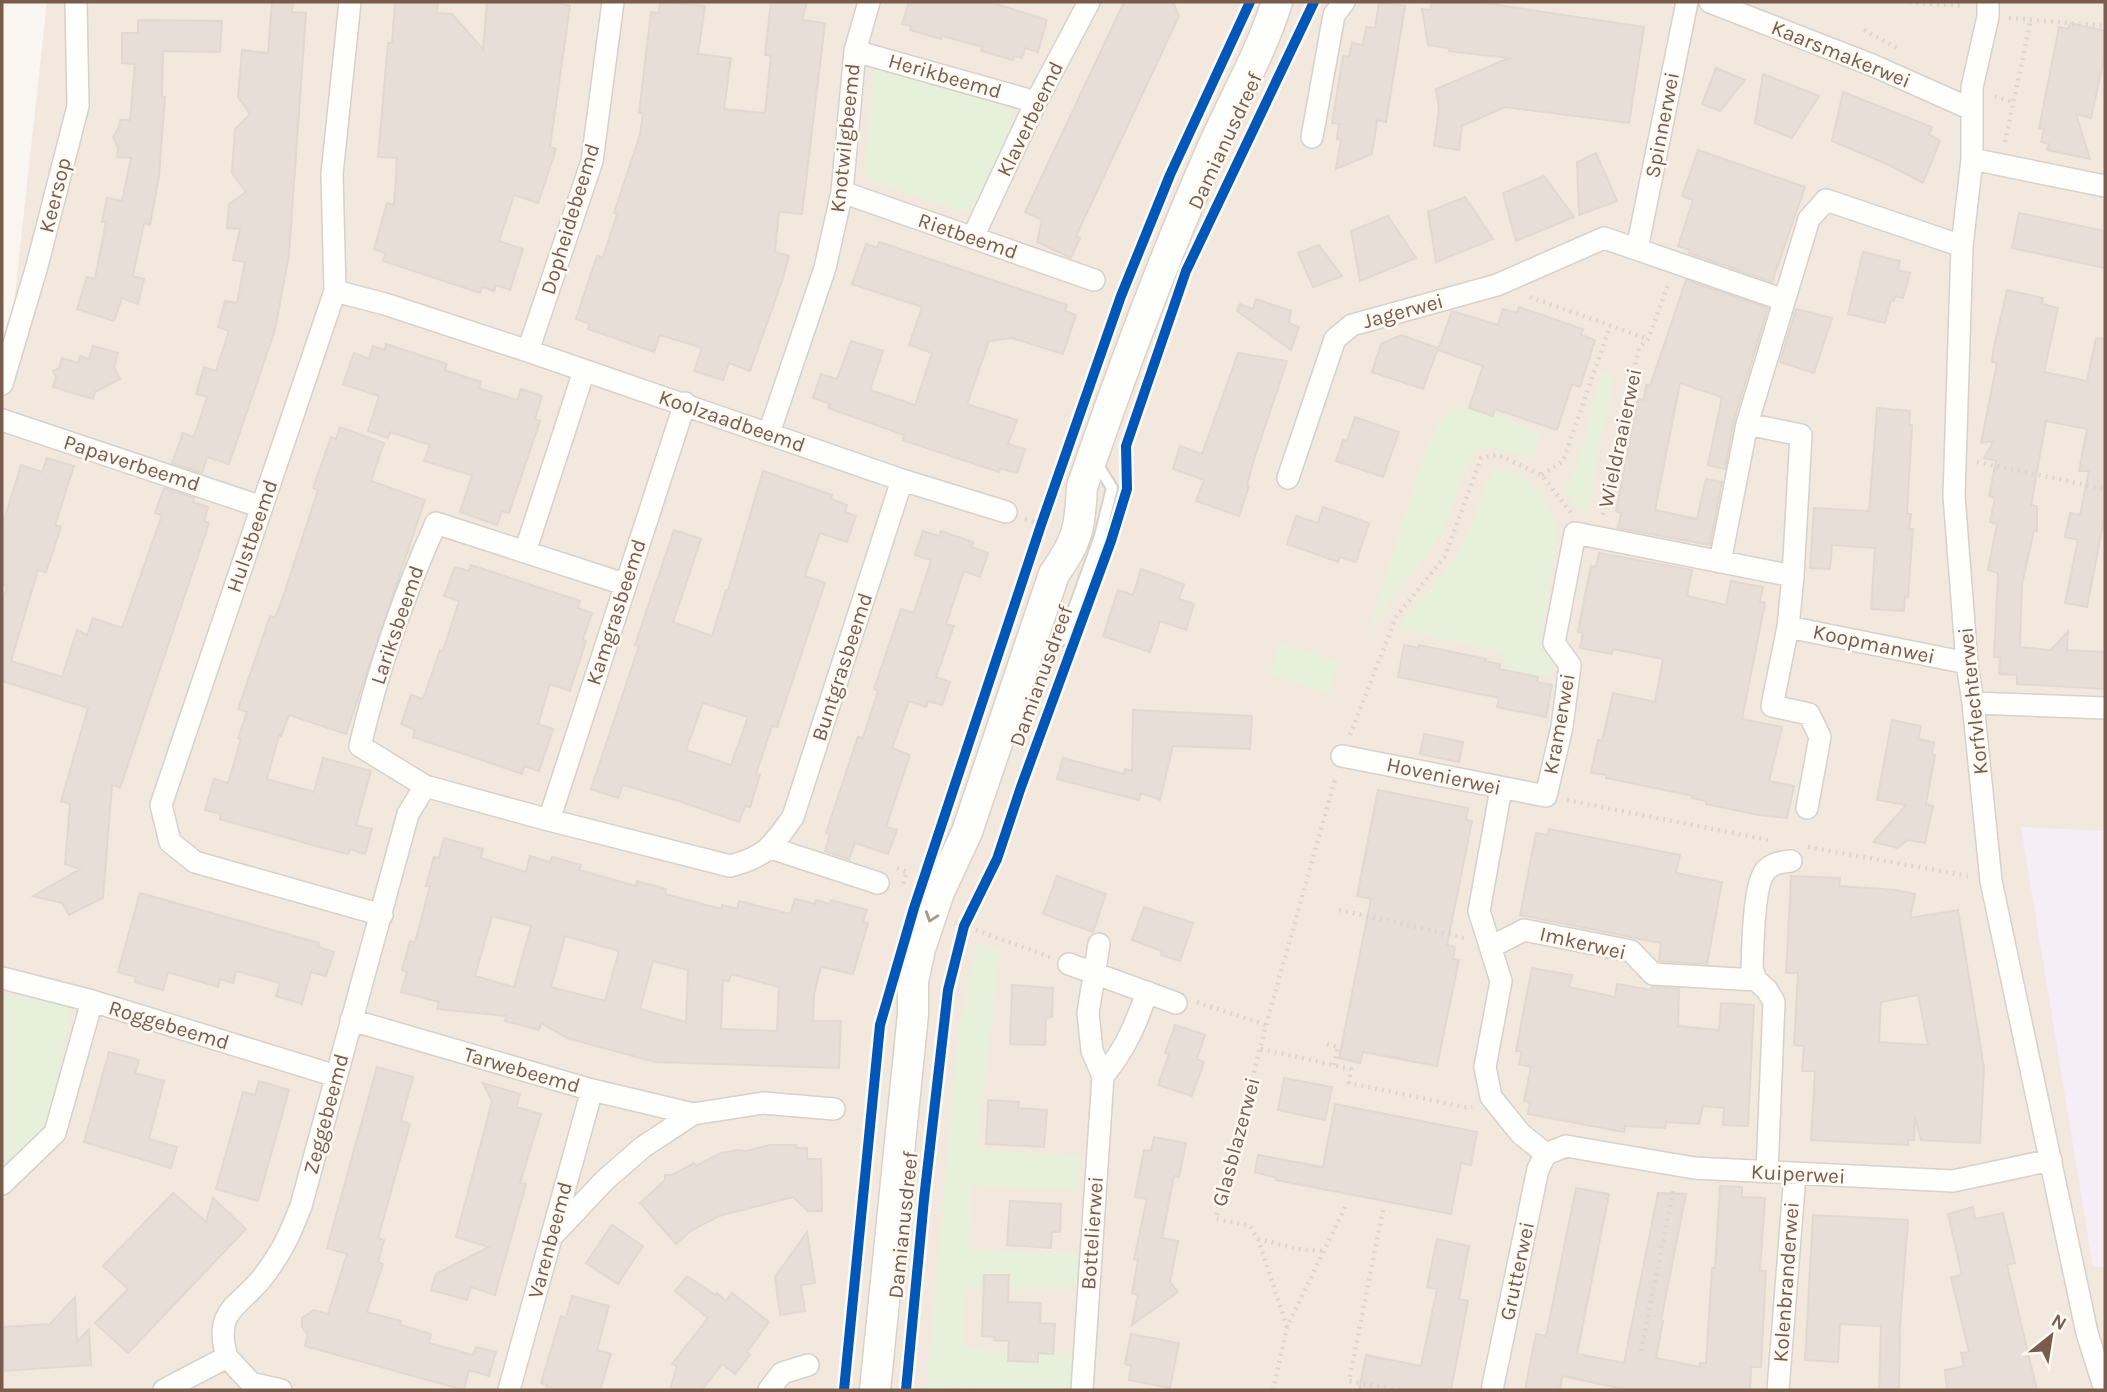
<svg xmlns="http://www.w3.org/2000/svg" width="2107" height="1392" viewBox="0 0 2107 1392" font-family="Karla,sans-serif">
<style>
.residential{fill:#f2e8de}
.education{fill:#f6eef6}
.green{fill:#e7f0db}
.building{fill:#e6ded7;stroke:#e2d8d2;stroke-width:2;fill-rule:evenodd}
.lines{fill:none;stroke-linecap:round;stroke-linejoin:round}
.lane-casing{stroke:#d7d1cb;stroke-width:14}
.street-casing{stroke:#d7d1cb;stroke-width:24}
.secondary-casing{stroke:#d9d2cb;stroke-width:33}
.path{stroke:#dcd5d0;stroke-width:4.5;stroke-dasharray:2 5;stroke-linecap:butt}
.lane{stroke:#fefefd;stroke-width:10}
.street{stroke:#fefefd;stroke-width:21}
.secondary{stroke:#fefefd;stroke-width:30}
.cycleway-casing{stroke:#fffaf3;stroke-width:15}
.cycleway{stroke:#0057b8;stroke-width:10}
.oneway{stroke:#a8958b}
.labels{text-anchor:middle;stroke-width:5;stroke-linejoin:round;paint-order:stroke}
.street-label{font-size:21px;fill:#7a5c4d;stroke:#fffaf3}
</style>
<rect width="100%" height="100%" fill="#f9f5f0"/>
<path class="residential" d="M47,2H2105V1390H2V368L10,340Z"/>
<path class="education" d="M2021,827L2105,831V1267H2093Z"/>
<path class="green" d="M893,67L999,103L1012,113L1013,124L980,199L971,209L962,212L879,184L867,178L864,171L874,69Z
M1602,370L1615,376L1600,443L1589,511L1574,509L1571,498L1565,491L1578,462Z
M1470,408L1492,411L1536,432L1540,436L1534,454L1530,457C1520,456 1489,445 1482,448C1466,455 1455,504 1448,520C1429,564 1389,593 1368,636C1381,591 1395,546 1409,502C1419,473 1429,431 1451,409Z
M1495,470L1520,475L1544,494L1558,531L1539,652L1555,655L1551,678L1502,667L1504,653L1396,629L1455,558L1473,521L1486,482Z
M1280,643L1338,662L1328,694L1269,675Z
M977,942L1000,950L977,1148L981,1150L1080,1155L1079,1190L972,1186L969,1249L1078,1253L1076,1288L969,1287L965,1293L963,1346L993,1351L1074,1354L1073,1390L954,1388L926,1390L958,1034Z
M2,993L72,1007L48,1123L17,1163L4,1168H2Z"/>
<path class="building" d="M272,2H293L292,12L306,13L289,254L275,330L229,464L207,457L202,473L172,463L183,433L194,437L207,397L196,394L204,367L216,371L229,331L218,327L225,301L237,303L245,262L233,260L240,229L227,228L229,204L246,192L232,173L235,129L250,114L238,97L242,50L268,53Z
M395,2H438L437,13L452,14L483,49L487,2H554L570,6L550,147L556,149L538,203L514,195L499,241L523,249L510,290L496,285L494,291L482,287L480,293L383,261L386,253L374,249L387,203L394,205L397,158L378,157L388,43H392Z
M660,2L705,6L698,54L731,58L724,109L765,113L771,56L765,55L771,2H807L802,20L825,23L802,214L779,212L775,252L789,256L782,281L750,371L729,363L723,380L694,371L702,348L660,335L654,352L588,329L590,324L576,319L597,256L603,258L617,214L614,213L640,135L643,113H639L651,12L659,13Z
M909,2H990L1047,20L1038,52L1025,48L1022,58L1014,56L1013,60L981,51L983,47L942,36L941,39L910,30L911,26L902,24Z
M1124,2H1173L1179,16L1076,236L1080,238L1071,258L1037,242L1042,220L1025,212Z
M1379,2L1405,6L1386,122L1377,120L1372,154L1336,169L1341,140L1337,139L1339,124L1332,123L1343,56L1349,57L1352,43L1363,45L1366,27L1375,28Z
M1432,2H1478L1644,27L1629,123L1505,107L1462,126L1459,150L1434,146L1439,109L1436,89L1509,58L1449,51V48L1428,45L1422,9L1430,10Z
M138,20L222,21L220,52L163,51L162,97H165L159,176L150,225L144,223L133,276L144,279L138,304L122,298L114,321L77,309L87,277L95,279L106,222H102L107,198L122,201L131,158L117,157L118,148L113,137L119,127L120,120H130L135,64L122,63V33H138Z
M2070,23L2105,31V54L2091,118L2076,114L2090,159L2047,150L2049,144L2041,142L2044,129L2039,128L2059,27L2068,29Z
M1716,68L1745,80L1720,111L1702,104Z
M1763,74L1819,96L1792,138L1755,123Z
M1843,92L1932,127L1929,134L1940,141L1923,183L1889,165L1832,141Z
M1698,150L1805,187L1772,282L1689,253L1690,250L1678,246L1693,200L1682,196Z
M1596,153L1617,201L1579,215L1577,162Z
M1544,176L1574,217L1516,241L1503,193Z
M1465,197L1493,239L1436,262L1428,212Z
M2019,213L2105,231V268L2012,248Z
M1388,216L1416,258L1360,281L1351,231Z
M879,242L1067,305L1065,311L1076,315L1063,354L1012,338L989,341L967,404L1017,420L1008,444L1025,449L1017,473L1000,468L999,472L903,440L904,435L828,408L830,404L813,398L821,374L837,379L851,341L883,351L870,390L915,405L932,353L909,345L922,307L852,284L866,244L877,248Z
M1319,245L1342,276L1313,287L1298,253Z
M1863,252L1900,261L1898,270L1910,273L1903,298L1895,296L1894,301L1891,300L1885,323L1848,314Z
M1686,280L1768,308L1734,420L1725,469L1708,465L1722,397L1680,383L1655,510L1697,519L1706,479L1722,482L1710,545L1618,528L1621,513L1616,511L1638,399L1644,400L1646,385L1650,386Z
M2007,290L2043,298L2042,304L2058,308L2044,372L2087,381L2096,338L2105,339V514L2087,607L2065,603L2078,540L2065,537L2070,513L2080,515L2089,471H2079L2087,429L2046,421L2031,505L2037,506V531L2034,530L2022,584L2020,647L2051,650L2068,631L2067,650L2105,652V689L2017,684V675L1999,674L2000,657H1994L1998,573L1988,570L1997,524L1990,522L1995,498L1989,496L1996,461L1984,458L1994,441L1981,443L1997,363L1992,362L1994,347Z
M1256,299L1291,311L1289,323L1299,327L1291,350L1237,311L1240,304L1253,309Z
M1519,307L1583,329L1581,335L1595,340L1580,387L1572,384L1557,430L1495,409L1493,416L1469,408L1483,366L1438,350L1452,311L1498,325L1503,309L1517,313Z
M1796,309L1832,318L1814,373L1780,362Z
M1401,335L1438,348L1423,389L1372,372L1381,344Z
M386,344L447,364L445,370L481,382L479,388L517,400L521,389L542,396L535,419L540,421L509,513L502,511L497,525L460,512L472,475L424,461L430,445L390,432L388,438L368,431L379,396L343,384L354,353L369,359L373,346L385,350Z
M93,346L118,353L114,367L120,379L95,392L93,399L53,387L56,377L53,371L59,368L62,358L78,363L80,356L89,359Z
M1238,353L1287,361L1253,462L1247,486H1249L1239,516L1196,501L1204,480L1173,469L1180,446L1202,454Z
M1877,408L1910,411L1909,425H1912L1907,514H1911L1909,529H1913L1908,597L1905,596L1904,611L1871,609L1875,548L1832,545L1830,569L1810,568L1814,508L1869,511Z
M1355,417L1399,432L1383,477L1336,461L1343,440L1347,441Z
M340,427L384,443L371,481L425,500L346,734L289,715L281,736L279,735L267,779L314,792L323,758L371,771L356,825L372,829L365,854L350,849L348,854L316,846L220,819L221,814L205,810L214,779L228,783L241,739L238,738L247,712L238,709L270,616L275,618L284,594L318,490L313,488L331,437L336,439Z
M47,458L74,466L55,525L61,527L46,572L38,570L11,661L62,677L77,630L87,635L93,618L122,628L162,515L155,513L164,488L194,498L193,502L208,507L204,521L209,523L120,788L112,785L103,898L69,915L62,903L33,896L80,869L65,864L70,804L61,801L88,708L2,681V604L7,586L2,585V527L21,465L42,472Z
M763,471L832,495L831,499L847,505L845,512L856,516L847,542L820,533L805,576L825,583L777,727L772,726L756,774L760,775L750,807L745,806L739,822L679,801L623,785L618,798L591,789L639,646L635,645L674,530L701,539L673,622L712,636L726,590H728ZM703,703L748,717L731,765L686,750Z
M1323,507L1369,523L1356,562L1340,557L1338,562L1287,544L1296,516L1318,523Z
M923,531L939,536L941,531L973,542L972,547L988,553L980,577L964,571L946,624L954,626L936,677L950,682L942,705L928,701L926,707L909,701L892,748L910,755L886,827L897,830L888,854L855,843L849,859L825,851L830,834L826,833L858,737L863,738L878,691L874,689L901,609L914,613L931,560L915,555Z
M1599,553L1692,570L1687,596L1726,605L1731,581L1763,587L1760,602L1765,603L1742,719L1782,727L1769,781L1794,786L1787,818L1758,815L1706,804V801L1692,798L1693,796L1606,778V775L1591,773L1598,740L1602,741L1613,693L1655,702L1663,659L1613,649L1612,654L1580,648L1583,633L1578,632L1585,595L1591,566L1596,567Z
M471,565L580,601L578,608L592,613L583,639L586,641L570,691L550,684L538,724L553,729L539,771L524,766L522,774L476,758L413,737L415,730L401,724L411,695L423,699L440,650L443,651L459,601L444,596L455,567L469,571Z
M1141,569L1184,584L1179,599L1194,604L1186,630L1160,621L1150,652L1103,636L1118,590L1133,595Z
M1404,645L1419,648V645L1486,659L1485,661L1500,664L1499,669L1538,677L1537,682L1552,685L1546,717L1497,707L1499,698L1398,677Z
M1133,710L1252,716L1250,749L1173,746L1160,800L1141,793L1139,800L1057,779L1063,758L1124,774L1125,769L1132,771Z
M1892,720L1921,726L1918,739L1934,742L1932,755H1935L1926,804L1933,806L1925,843L1908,840L1897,848L1873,842L1906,805L1877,800Z
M1424,734L1463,742L1459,762L1420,754Z
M1378,790L1468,808L1466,820L1472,821L1447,945L1455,947L1453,959L1459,960L1437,1066L1363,1052L1360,1063L1339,1058L1371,899L1357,896Z
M1549,829L1680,855L1676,873L1722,882L1707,964L1659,961L1661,943L1520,915L1536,833L1548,835Z
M444,838L483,849L481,858L526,872L530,856L550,862L552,857L581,865L579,870L636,886L637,881L666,889L665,894L721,909L722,905L737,909L739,901L790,914L795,899L815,904L816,900L830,904L831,900L867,910L863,922L868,923L853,974L821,967L814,994L813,1021H841L839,1068L655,1062L567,1038L541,1023L539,1030L505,1021L506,1016L437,1009L439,1002L401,992L407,972L402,970L410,941L415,942L430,886H426L430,871L434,857L439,858ZM492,916L531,926L514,987L475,976ZM565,936L619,951L605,1001L551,987ZM653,961L688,970L686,1022L640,1009ZM731,974L779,987L777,1031L721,1029L723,980L729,981Z
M1057,876L1106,894L1093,932L1043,914Z
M1791,876L1840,878L1839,886L1896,890L1915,894L1910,918L1958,910L1984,1068L1980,1143L1921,1140L1915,1117L1914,1140H1908V1145L1811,1140L1815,1071H1802L1804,1046L1794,1045L1798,973H1786ZM1918,995L1928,1045L1879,1042L1881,1002Z
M140,893L319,943L318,947L334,952L326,976L311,972L302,1004L276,996L280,983L236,971L233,983L220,979L218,987L168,972L163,990L135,982L136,977L118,972Z
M1144,907L1193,923L1180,961L1161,955L1162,951L1132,940Z
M1532,968L1572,975L1569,987L1615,997L1617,984L1651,990L1652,987L1679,989L1678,1026L1719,1030L1721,1003L1754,1005L1748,1126L1723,1125L1724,1108L1703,1106L1699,1124L1666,1122L1665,1128L1625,1126L1624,1132L1528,1114L1530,1102L1524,1101L1531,1067L1519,1064L1522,1052L1516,1051Z
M1012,985L1053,988L1052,1017L1046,1018L1045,1045L1010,1044Z
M1175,1025L1205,1035L1197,1059L1204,1062L1192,1096L1158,1085L1169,1054L1165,1053Z
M109,1052L139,1060L135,1073L164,1081L149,1139L177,1147L171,1168L84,1142Z
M377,1067L413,1077L401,1121L410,1124L378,1238L384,1240L378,1262L383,1264L367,1312L401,1321L400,1325L431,1334L429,1343L473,1355L476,1347L496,1352L489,1376L469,1370L464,1390L305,1346L308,1335L302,1327V1318L314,1310L328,1314L347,1254L327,1248Z
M1284,1078L1332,1087L1325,1120L1278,1110Z
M259,1081L289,1090L258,1201L216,1189L243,1092L255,1095Z
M483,1083L520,1094L516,1107L541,1114L520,1183L526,1184L495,1295L471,1287L467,1300L431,1290L436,1274L489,1247L456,1237L492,1101Z
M988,1100L1019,1102L1018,1108L1047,1110L1044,1147L986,1144Z
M1335,1104L1477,1132L1471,1165L1461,1163L1451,1214L1276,1180L1277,1178L1255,1172L1258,1155L1323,1167Z
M1154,1137L1186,1143L1179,1177L1174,1176L1162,1238L1178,1241L1170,1282L1178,1292L1132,1325L1138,1295L1132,1293L1138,1260L1134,1259L1147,1199L1135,1197L1144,1150L1151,1151Z
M770,1145H796L797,1148H807V1159H821L822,1211H808L793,1197L719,1216L692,1230L676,1244L640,1203L665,1180V1175H672L694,1163L696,1166L721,1153L738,1150L746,1151Z
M1720,1186L1742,1187V1197L1765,1198L1760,1271H1766L1761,1367H1751L1750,1390H1628L1562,1376L1560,1390H1525L1536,1334L1546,1336L1576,1188L1609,1194L1577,1354L1624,1363L1658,1193L1686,1194L1661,1320L1663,1321L1656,1358L1700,1367V1363H1706L1712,1268H1715Z
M173,1193L206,1222L213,1198L246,1229L128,1353L95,1323L128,1289L103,1266Z
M1010,1201L1061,1204L1060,1232H1052L1051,1248L1007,1245Z
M1973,1207L1975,1219L2003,1213L2015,1263L2007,1265L2037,1390H1947L1945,1370L1964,1366L1961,1353L1969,1352L1951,1277L1962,1275L1948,1214Z
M1813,1215L1908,1220L1900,1326L1899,1390H1879L1881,1326L1840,1324L1838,1362L1805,1360Z
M612,1225L643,1246L618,1284L586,1263Z
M807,1232L815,1283L801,1285L805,1311L780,1315L775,1277Z
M1437,1239L1469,1246L1459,1299L1468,1301L1451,1390H1359L1366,1355L1421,1366L1437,1289L1427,1287Z
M984,1275H1009L1008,1302L1041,1303L1040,1323L1055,1324L1053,1354L1038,1353V1362L1008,1361L1009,1341L994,1340L995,1337L982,1336Z
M687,1276L715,1295L717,1293L726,1301L732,1293L769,1322L747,1352L750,1355L735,1374L722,1364L702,1390H670L677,1366L672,1364L708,1318L675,1291Z
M572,1296L609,1306L597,1350L611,1354L600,1390H545L547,1385L541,1383L561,1316L566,1318Z
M75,1297L77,1342L89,1329L91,1365L2,1371V1327L50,1324Z
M1131,1334L1179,1343L1170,1388L1129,1380L1131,1366L1125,1364Z"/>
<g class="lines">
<defs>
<path id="lane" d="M1033,657L1063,639L1100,536L1112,488L1096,462"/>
<path id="street" d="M350,2L332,174L335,291L161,805L170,842L195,862L382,915
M1710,2L1872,65L1971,109
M1988,2V17L1972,87V159L1962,246L1954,496L1967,663L1973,703L1991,881L2087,1333L2105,1390
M855,51L1036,102
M1312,137L1334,15L1344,2
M1972,159L2105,186
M842,192L1094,280
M973,237L1036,102L1089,2
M1637,249L1687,2
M335,291L385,304L528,351L902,480L1006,512
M528,351L592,161L613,2
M2,384L37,266L78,106L76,2
M2,420L262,507
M1747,424L1801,435L1793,576
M769,433L825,268L842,192L855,51L869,2
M1288,478L1335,339L1352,325L1497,285L1604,238L1784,300
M525,552L584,371
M1720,562L1747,424L1809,219L1826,200L1962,246
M624,584L436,523C404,594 378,670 360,746L425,786L549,820L730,866C766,857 772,846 793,817L902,480
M1973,703L2105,708
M1342,756L1546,796L1562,727L1570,665L1554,643L1575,533L1793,576L1788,627
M1501,789L1479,911L1501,981L1485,1067L1491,1097L1521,1134L1546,1154
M1807,808L1820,737L1809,714L1772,706L1788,627L1967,663
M549,820L685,403
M771,848L878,883
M1491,947L1524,930L1631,951L1653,974L1756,980L1752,968C1753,947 1753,884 1766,870C1773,863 1781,862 1791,861
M1069,964L1176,1003
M2,978L92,1001L336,1076
M1756,980L1767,990L1774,1002L1767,1172
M351,1020L592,1090L693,1114L763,1103L834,1109
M1103,1076C1125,1050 1136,1024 1147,992
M1546,1154L1566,1146L1694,1168L1953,1181L2051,1160
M2,1184L55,1133L92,1001
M555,1233L605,1180L643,1147L693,1114
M227,1357L251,1383L281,1390
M164,1390L227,1357C212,1307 243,1306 265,1274C283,1250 290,1234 301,1206L408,814L425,786
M509,1390L592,1090
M769,1390L782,1373L808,1365
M1082,1390L1103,1076L1092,1051L1088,1013L1099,944
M1492,1390L1538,1169L1546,1154
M1778,1390L1795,1174"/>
<path id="secondary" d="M875,1390L913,1014V981L920,949L939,892L967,832L1054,574C1078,541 1080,527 1082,487C1120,376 1161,265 1208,158C1230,106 1260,56 1277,2"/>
</defs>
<use href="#lane" class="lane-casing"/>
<use href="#street" class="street-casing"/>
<use href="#secondary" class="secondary-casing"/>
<path class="path" d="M1909,2L1964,6
M2009,18L2105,26
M1864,30L1897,48
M1995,96L2014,103
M2005,142L2031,19
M1530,297L1648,339
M1977,462L2105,489
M1542,475L1563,461L1610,326
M1603,515L1639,348L1648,339L1669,283
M1025,519L1050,528
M1350,735L1396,617L1445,556L1481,458L1497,455L1542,475L1571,513
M1567,800L1768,840
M1808,847L1968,876
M897,868L907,872L902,887
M1339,910L1465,938
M956,923L1050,957
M1197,1002L1266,1025
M1327,1044L1338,1047L1334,1065
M1261,1049L1351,1069L1349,1083L1469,1108L1472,1107
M1383,1210L1349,1381L1399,1390
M1258,1239L1297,1249L1325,1251
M1287,1327L1258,1239L1250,1226L1216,1219L1266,1025L1336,776
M1641,1351L1674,1187
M1273,1390L1287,1327L1347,1203"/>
<use href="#lane" class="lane"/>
<use href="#street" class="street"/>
<use href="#secondary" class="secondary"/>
<defs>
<path id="cycleway" d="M844,1390L880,1025L914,908L1041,525L1121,296L1170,175L1250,2
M906,1390L924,1199L948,990L964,926L997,859L1021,787L1111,541L1127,489L1126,446L1186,271L1314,2"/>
</defs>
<use href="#cycleway" class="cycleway-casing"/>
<use href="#cycleway" class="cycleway"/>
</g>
<defs><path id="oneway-chevron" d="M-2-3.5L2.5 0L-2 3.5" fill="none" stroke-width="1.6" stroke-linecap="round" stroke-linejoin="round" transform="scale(1.75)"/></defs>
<use class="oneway" href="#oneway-chevron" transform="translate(931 917) rotate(109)"/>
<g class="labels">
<g class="street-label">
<text transform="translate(1841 54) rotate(22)" y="7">Kaarsmakerwei</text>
<text transform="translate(945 76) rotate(16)" y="7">Herikbeemd</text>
<text transform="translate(1030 119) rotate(-64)" y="7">Klaverbeemd</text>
<text transform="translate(1662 125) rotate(-79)" y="7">Spinnerwei</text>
<text transform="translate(845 138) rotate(-84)" y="7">Knotwilgbeemd</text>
<text transform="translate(1225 141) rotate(-65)" y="7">Damianusdreef</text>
<text transform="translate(55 195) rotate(-76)" y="7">Keersop</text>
<text transform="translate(570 219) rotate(-73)" y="7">Dopheidebeemd</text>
<text transform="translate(968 236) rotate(19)" y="7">Rietbeemd</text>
<text transform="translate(1403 311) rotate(-15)" y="7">Jagerwei</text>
<text transform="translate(732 421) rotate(19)" y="7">Koolzaadbeemd</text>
<text transform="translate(1620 438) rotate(-78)" y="7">Wieldraaierwei</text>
<text transform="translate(132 463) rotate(18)" y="7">Papaverbeemd</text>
<text transform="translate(252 536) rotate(-71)" y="7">Hulstbeemd</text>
<text transform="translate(616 612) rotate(-72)" y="7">Kamgrasbeemd</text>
<text transform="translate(397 625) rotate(-71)" y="7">Lariksbeemd</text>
<text transform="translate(1874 644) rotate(12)" y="7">Koopmanwei</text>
<text transform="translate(842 667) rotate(-72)" y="7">Buntgrasbeemd</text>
<text transform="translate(1041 676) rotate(-70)" y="7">Damianusdreef</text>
<text transform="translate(1973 701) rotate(-96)" y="7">Korfvlechterwei</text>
<text transform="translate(1559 724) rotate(-80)" y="7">Kramerwei</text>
<text transform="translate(1444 776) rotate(12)" y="7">Hovenierwei</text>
<text transform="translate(1583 943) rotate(13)" y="7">Imkerwei</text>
<text transform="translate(169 1025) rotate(17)" y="7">Roggebeemd</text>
<text transform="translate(522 1070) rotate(16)" y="7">Tarwebeemd</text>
<text transform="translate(326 1114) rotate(-75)" y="7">Zeggebeemd</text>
<text transform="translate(1236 1142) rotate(-75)" y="7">Glasblazerwei</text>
<text transform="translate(1798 1174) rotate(3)" y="7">Kuiperwei</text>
<text transform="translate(903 1225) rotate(-84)" y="7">Damianusdreef</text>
<text transform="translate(1092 1233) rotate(-86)" y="7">Bottelierwei</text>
<text transform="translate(550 1240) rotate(-75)" y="7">Varenbeemd</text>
<text transform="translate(1517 1271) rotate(-78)" y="7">Grutterwei</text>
<text transform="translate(1786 1282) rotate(-86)" y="7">Kolenbranderwei</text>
</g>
</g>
<rect width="2107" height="1392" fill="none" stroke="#7a5c4d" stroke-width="7"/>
<g transform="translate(2051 1336) rotate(30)" stroke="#fffaf3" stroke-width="5" paint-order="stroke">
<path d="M0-5L12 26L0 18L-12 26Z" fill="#7a5c4d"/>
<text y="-10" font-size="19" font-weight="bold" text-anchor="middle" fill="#7a5c4d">N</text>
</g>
</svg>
